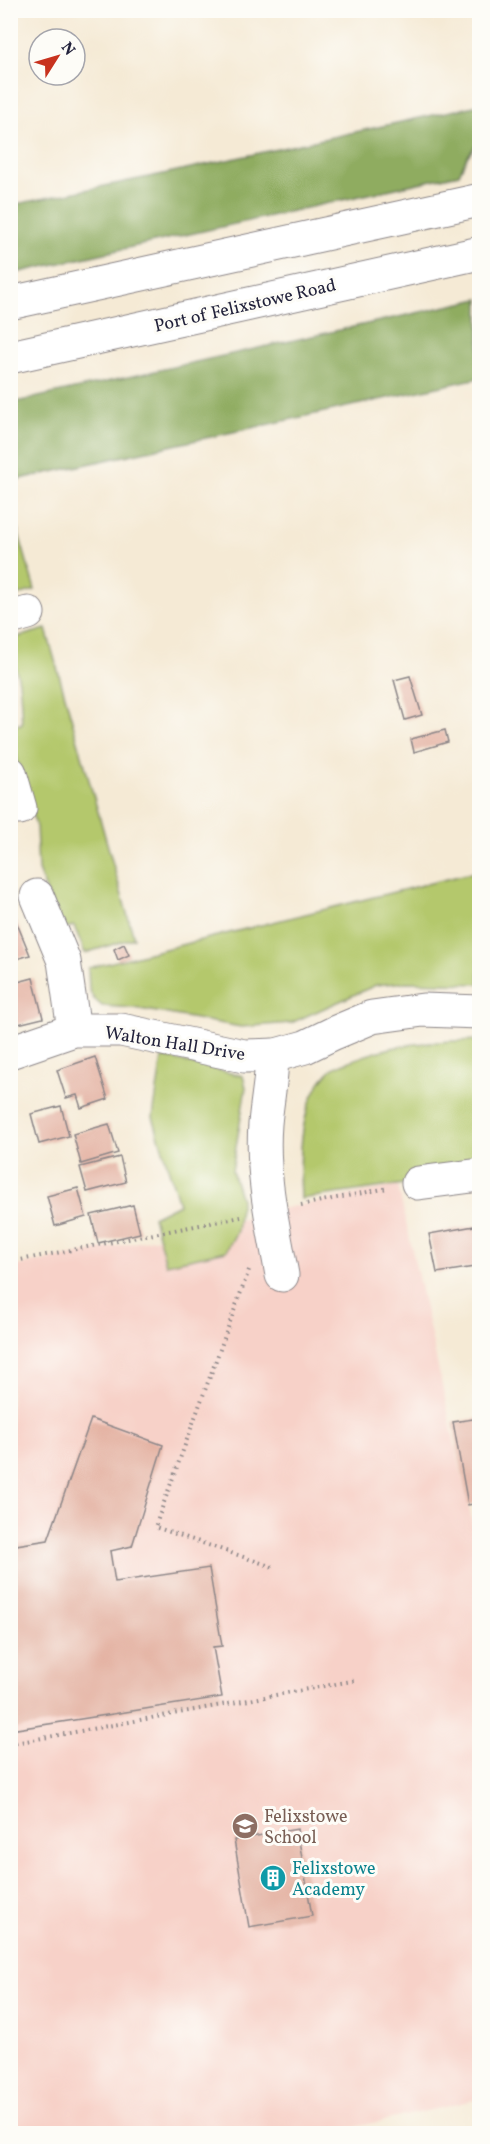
<svg xmlns="http://www.w3.org/2000/svg" width="490" height="2144" viewBox="0 0 490 2144" font-family="Vollkorn,serif">
<style>
.built{fill:#f7d1c8}
.green{fill:#b4c86c;stroke:#6b7554;stroke-width:1.5}
.forest{fill:#8fac60;stroke:#58674e;stroke-width:1.5}
.building{fill:#e4b2a3}
.lines{fill:none;stroke-linecap:round;stroke-linejoin:round}
.minor-casing{stroke:#8c8688;stroke-width:35}
.highway-casing{stroke:#8c8688;stroke-width:35}
.path{stroke:#8c8688;stroke-width:4;stroke-dasharray:1.5 4.5;stroke-linecap:butt}
.minor{stroke:#fff;stroke-width:33}
.highway{stroke:#fff;stroke-width:33}
.labels{text-anchor:middle;stroke-width:6;stroke-linejoin:round;paint-order:stroke}
.street-label{font-size:18px;fill:#22223b;stroke:#fdfcf7}
.education-label{font-size:18px;fill:#785e54;stroke:#fdfcf7;text-anchor:start}
.culture-label{font-size:18px;fill:#0d838f;stroke:#fdfcf7;text-anchor:start}
</style>
<rect width="100%" height="100%" fill="#fdfcf7"/>
<filter id="ink" filterUnits="userSpaceOnUse"><feTurbulence type="fractalNoise" baseFrequency=".0167" numOctaves="2"/><feDisplacementMap in="SourceGraphic" scale="12" xChannelSelector="R" yChannelSelector="G"/><feConvolveMatrix kernelMatrix="1 2 1 2 8 2 1 2 1" color-interpolation-filters="sRGB"/></filter>
<filter id="wash" filterUnits="userSpaceOnUse"><feTurbulence type="fractalNoise" baseFrequency=".008" numOctaves="4" result="noise"/><feDisplacementMap in="SourceGraphic" scale="24" xChannelSelector="R" yChannelSelector="G"/><feGaussianBlur stdDeviation="1.35" result="paint"/><feColorMatrix in="noise" values="0 0 0 0 0 0 0 0 0 0 0 0 0 0 0 0 0 1.4 0 .05"/><feComposite in="paint" operator="in"/></filter>
<g filter="url(#wash)">
<rect width="100%" height="100%" fill="#f5ead5"/>
<path class="built" d="M398,1186L479,1553V2099L329,2133L11,2134V1267L220,1226L270,1211Z"/>
<path class="green" d="M10,503L35,590L11,597H10Z
M46,629L134,938L85,953L74,926L62,929L38,870L36,825L20,780L12,725L22,724C21,710 21,695 19,682C16,663 6,655 18,637Z
M479,871V984L407,982L376,985L291,1023L241,1027L134,1008L102,1006L93,998L89,989L88,968Z
M479,1040V1173L301,1199C299,1158 298,1099 332,1069C338,1065 347,1062 353,1060C397,1042 433,1042 479,1040Z
M162,1057L243,1076L246,1087L232,1171L241,1200L237,1231L226,1251L166,1264L153,1217L179,1204L153,1117Z"/>
<path class="forest" d="M479,105V141L467,157L459,174L11,274V205L163,174Z
M479,299V378L11,481V403Z"/>
<g id="blocks">
<path class="building" d="M410,676L422,715L405,720L394,680Z
M445,730L448,742L414,752L411,739Z
M16,921L30,955L10,961V923Z
M124,944L129,955L118,960L114,949Z
M33,978L43,1018L10,1026V984Z
M95,1057L108,1099L81,1108L77,1095L66,1098L57,1070Z
M61,1106L69,1136L39,1144L31,1114Z
M109,1124L118,1153L81,1164L73,1134Z
M120,1157L126,1182L87,1192L80,1167Z
M78,1188L86,1217L55,1226L47,1196Z
M133,1205L140,1233L98,1243L91,1215Z
M480,1225V1266L437,1273L429,1234Z
M480,1418V1503L468,1505L453,1422Z
M91,1419L163,1445L132,1546L110,1551L115,1582L209,1568L222,1646L213,1647L222,1697L10,1730V1546L48,1540Z
M297,1829L312,1916L249,1927L234,1840Z"/>
</g>
</g>
<g filter="url(#ink)">
<use href="#blocks" fill-opacity="0" stroke="#8c8688" stroke-width="1.5"/>
<g class="lines">
<defs>
<path id="minor" d="M10,618L28,613
M10,773L20,808
M37,896L64,961L74,1030
M10,1052L74,1030H121L244,1056L276,1055L305,1047L334,1033L372,1017L423,1010L480,1012
M272,1055C272,1078 267,1100 265,1124C261,1175 273,1225 282,1275
M418,1183L480,1175"/>
<path id="highway" d="M10,303L480,200
M10,357L480,253"/>
</defs>
<use href="#minor" class="minor-casing"/>
<use href="#highway" class="highway-casing"/>
<path class="path" d="M301,1205L388,1188
M10,1262L241,1217
M249,1270L155,1527L273,1567
M10,1744L357,1680"/>
<use href="#minor" class="minor"/>
<use href="#highway" class="highway"/>
</g>
</g>
<defs>
<symbol id="school-disc" viewBox="-11 -11 22 22"><circle r="9.5" fill="#8d6e63" stroke="#fdfcf7"/><path d="M0-5L7-2L0 1L-7-2ZM-4 1L0 2.5L4 1V4Q0 6-4 4Z" fill="#fff"/></symbol>
<symbol id="building-disc" viewBox="-11 -11 22 22"><circle r="9.5" fill="#0f9aa8" stroke="#fdfcf7"/><path d="M-4-6H4V6H1V3H-1V6H-4ZM-2.5-4.3h1.7v1.8h-1.7ZM.8-4.3h1.7v1.8H.8ZM-2.5-1h1.7V.8h-1.7ZM.8-1h1.7V.8H.8Z" fill="#fff"/></symbol>
</defs>
<g fill-rule="evenodd">
<use href="#school-disc" x="230" y="1811" width="30" height="30"/>
<use href="#building-disc" x="258" y="1863" width="30" height="30"/>
</g>
<g class="labels">
<g class="street-label">
<text transform="translate(245 305) rotate(-13)" y="6">Port of Felixstowe Road</text>
<text transform="translate(175 1043) rotate(9)" y="6">Walton Hall Drive</text>
</g>
<g class="education-label">
<text x="264" y="1822">Felixstowe<tspan x="264" dy="21">School</tspan></text>
</g>
<g class="culture-label">
<text x="292" y="1874">Felixstowe<tspan x="292" dy="21">Academy</tspan></text>
</g>
</g>
<rect width="490" height="2144" fill="none" stroke="#fdfcf7" stroke-width="36"/>
<g transform="translate(57 57) rotate(53)"><circle r="28" fill="#fdfcf7" stroke="#a5a5ac" stroke-width="1.5"/>
<path d="M0-4.5L10 22L0 15L-10 22Z" fill="#c8321e"/>
<text y="-9" font-size="16" font-weight="bold" text-anchor="middle" fill="#22223b">N</text>
</g>
</svg>
